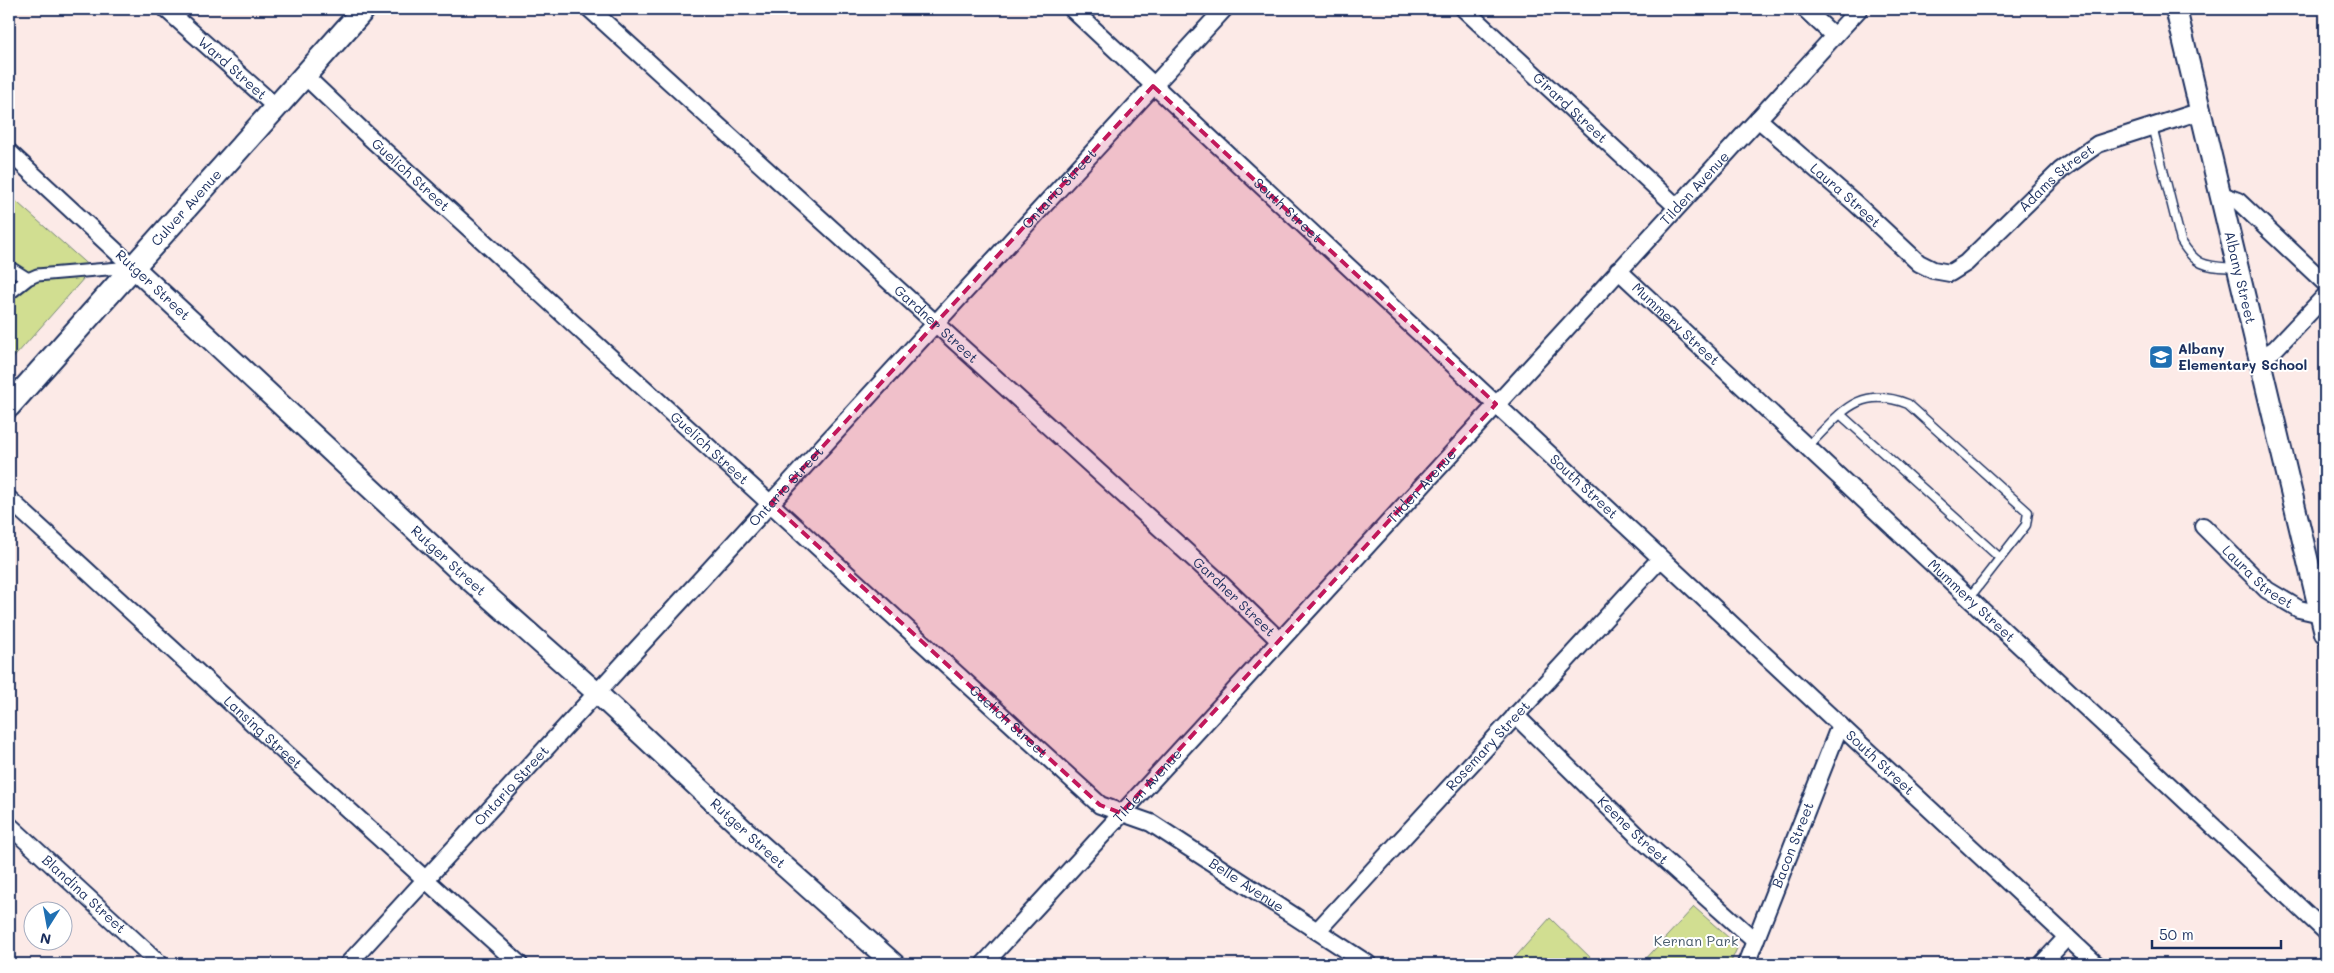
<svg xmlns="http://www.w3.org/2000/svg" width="2334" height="973" viewBox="0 0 2334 973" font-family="Mali,sans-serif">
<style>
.green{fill:#d1de91;stroke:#768678}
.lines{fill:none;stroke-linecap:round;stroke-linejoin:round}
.service-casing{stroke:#1b2f5e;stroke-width:11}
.pedestrian-casing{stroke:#1b2f5e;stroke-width:15}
.minor-casing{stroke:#1b2f5e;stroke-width:20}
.tertiary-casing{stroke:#1b2f5e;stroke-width:24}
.secondary-casing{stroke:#1b2f5e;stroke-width:26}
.service{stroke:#fff;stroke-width:8}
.pedestrian{stroke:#fff;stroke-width:11}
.minor{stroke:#fff;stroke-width:16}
.tertiary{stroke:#fff;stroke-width:20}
.secondary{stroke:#fff;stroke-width:22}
.marked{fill:#c2185b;fill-opacity:0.2;stroke:#c2185b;stroke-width:4;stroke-dasharray:10 6;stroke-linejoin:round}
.labels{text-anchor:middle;stroke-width:4;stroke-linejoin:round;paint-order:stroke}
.street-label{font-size:14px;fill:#1b2f5e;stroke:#fff}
.poi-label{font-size:14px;font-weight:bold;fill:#1b2f5e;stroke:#fff;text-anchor:start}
.park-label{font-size:14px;fill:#485b6b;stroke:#fff}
</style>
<rect width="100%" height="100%" fill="#fceae7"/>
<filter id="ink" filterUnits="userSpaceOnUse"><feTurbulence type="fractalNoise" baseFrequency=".02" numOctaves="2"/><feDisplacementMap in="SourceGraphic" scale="10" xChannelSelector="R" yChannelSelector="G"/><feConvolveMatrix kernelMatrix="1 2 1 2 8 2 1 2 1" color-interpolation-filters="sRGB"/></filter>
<g filter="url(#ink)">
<path class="green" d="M9,195L92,269L9,363Z
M1694,907L1738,946L1730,964H1641Z
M1550,918L1597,964H1509Z"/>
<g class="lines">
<defs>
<path id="service" d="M2152,126L2181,241C2197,268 2207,266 2236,268
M1840,414L2000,558
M1807,447C1840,415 1857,384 1908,404L2028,512L2026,525L1969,598"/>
<path id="pedestrian" d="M9,267L28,279L37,275L131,267
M9,294L28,279"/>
<g id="minor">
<path id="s1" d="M166,9L276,107"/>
<path id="s2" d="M590,9L1214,577L1279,640"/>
<path id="s3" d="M1072,9L2096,964"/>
<path id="s4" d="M1464,9L1677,207"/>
<path d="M1805,9L1834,36"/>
<path id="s5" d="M304,75L366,134L1100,805L1151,823L1368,964"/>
<path id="s6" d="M1758,119L1855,203L1919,263L1933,270L1950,273L1966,263L2061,170L2098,144L2201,111"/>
<path d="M9,152L133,267"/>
<path d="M2222,195L2238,201L2325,283"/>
<path id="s7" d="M1618,270L2325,931"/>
<path d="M2260,359L2275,349L2325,296"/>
<path id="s8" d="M9,499L269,738L519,964"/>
<path id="s9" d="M2203,526L2267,590L2299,609L2321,614"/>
<path id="s10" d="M1515,715L1640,838L1755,941"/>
<path id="s11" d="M9,825L160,964"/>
<path id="s12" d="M1317,931L1660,559"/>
<path id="s13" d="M348,964L1224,9"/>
<path id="s14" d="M984,964L1859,9"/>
<path id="s15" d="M1746,964L1840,725"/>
<path d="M2042,964L2067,937"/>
</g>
<g id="tertiary">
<path id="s16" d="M2176,9L2325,633"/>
<path id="s17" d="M133,267L456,568L597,693L747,833L894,964"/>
</g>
<g id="secondary">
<path id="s18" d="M9,406L364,9"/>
</g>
</defs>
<use href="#service" class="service-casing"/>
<use href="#pedestrian" class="pedestrian-casing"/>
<use href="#minor" class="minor-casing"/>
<use href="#tertiary" class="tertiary-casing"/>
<use href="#secondary" class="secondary-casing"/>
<use href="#service" class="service"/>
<use href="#pedestrian" class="pedestrian"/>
<use href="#minor" class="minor"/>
<use href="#tertiary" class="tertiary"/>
<use href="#secondary" class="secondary"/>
</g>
</g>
<path class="marked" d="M1153,86L1496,404L1121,813L1100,805L771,503Z"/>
<defs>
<symbol id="school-square" viewBox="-11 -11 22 22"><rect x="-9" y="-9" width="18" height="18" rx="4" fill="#1f6fb2" stroke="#fff"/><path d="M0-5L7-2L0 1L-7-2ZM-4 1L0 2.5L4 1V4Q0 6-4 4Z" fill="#fff"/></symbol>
</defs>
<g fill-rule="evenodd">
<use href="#school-square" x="2147" y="343" width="28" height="28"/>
</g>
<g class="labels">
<g class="street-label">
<text dy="5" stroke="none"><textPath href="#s1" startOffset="89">Ward Street</textPath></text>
<text dy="5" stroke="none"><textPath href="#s4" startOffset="145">Girard Street</textPath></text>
<text dy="5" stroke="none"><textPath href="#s5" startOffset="146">Guelich Street</textPath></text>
<text dy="5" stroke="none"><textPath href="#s6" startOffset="392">Adams Street</textPath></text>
<text dy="5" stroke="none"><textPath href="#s14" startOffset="1052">Tilden Avenue</textPath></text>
<text dy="5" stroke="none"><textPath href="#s13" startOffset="1052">Ontario Street</textPath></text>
<text dy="5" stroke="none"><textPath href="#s6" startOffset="116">Laura Street</textPath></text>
<text dy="5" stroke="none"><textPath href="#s18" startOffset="266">Culver Avenue</textPath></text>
<text dy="5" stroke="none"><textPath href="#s3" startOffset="295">South Street</textPath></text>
<text dy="5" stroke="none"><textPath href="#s16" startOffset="276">Albany Street</textPath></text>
<text transform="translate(153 285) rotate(43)" y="5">Rutger Street</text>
<text dy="5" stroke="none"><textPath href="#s2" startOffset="468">Gardner Street</textPath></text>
<text dy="5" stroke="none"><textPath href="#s7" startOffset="79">Mummery Street</textPath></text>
<text dy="5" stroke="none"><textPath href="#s5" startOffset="551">Guelich Street</textPath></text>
<text dy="5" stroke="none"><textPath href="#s14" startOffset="648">Tilden Avenue</textPath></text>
<text dy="5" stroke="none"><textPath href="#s13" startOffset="648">Ontario Street</textPath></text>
<text dy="5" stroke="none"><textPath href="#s3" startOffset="700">South Street</textPath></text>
<text dy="5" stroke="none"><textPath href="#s17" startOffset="431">Rutger Street</textPath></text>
<text dy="5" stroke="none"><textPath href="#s9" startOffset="75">Laura Street</textPath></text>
<text dy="5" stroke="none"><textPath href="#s2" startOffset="872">Gardner Street</textPath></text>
<text dy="5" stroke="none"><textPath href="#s7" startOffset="484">Mummery Street</textPath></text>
<text dy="5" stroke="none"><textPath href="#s5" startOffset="956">Guelich Street</textPath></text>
<text dy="5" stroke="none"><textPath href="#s8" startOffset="345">Lansing Street</textPath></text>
<text dy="5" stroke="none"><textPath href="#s12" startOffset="252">Rosemary Street</textPath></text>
<text dy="5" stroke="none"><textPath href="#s3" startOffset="1105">South Street</textPath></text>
<text dy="5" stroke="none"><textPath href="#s14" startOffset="242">Tilden Avenue</textPath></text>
<text dy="5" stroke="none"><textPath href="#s13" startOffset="242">Ontario Street</textPath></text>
<text dy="5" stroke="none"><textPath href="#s10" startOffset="165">Keene Street</textPath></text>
<text dy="5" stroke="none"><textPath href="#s17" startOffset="836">Rutger Street</textPath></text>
<text dy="5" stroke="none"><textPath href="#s15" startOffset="128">Bacon Street</textPath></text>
<text dy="5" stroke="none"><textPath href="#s5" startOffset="1248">Belle Avenue</textPath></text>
<text dy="5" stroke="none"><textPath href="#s11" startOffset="102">Blandina Street</textPath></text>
</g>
<g class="poi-label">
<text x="2178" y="354">Albany<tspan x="2178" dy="16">Elementary School</tspan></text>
</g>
<g class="park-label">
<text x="1696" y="946">Kernan Park</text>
</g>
</g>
<rect width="2334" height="973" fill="none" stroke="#fff" stroke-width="30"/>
<rect x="15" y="15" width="2304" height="943" fill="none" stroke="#1b2f5e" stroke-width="2" filter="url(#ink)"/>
<g transform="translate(48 926) rotate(191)"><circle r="24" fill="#ffffff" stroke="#a4acbf"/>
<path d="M0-4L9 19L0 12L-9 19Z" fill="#1f6fb2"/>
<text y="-8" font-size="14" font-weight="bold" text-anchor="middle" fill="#1b2f5e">N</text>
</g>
<path d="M2152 940v8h129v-8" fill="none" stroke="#1b2f5e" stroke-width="2.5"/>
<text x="2159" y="940" font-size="15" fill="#1b2f5e" stroke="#ffffff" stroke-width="4" paint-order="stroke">50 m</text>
</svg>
